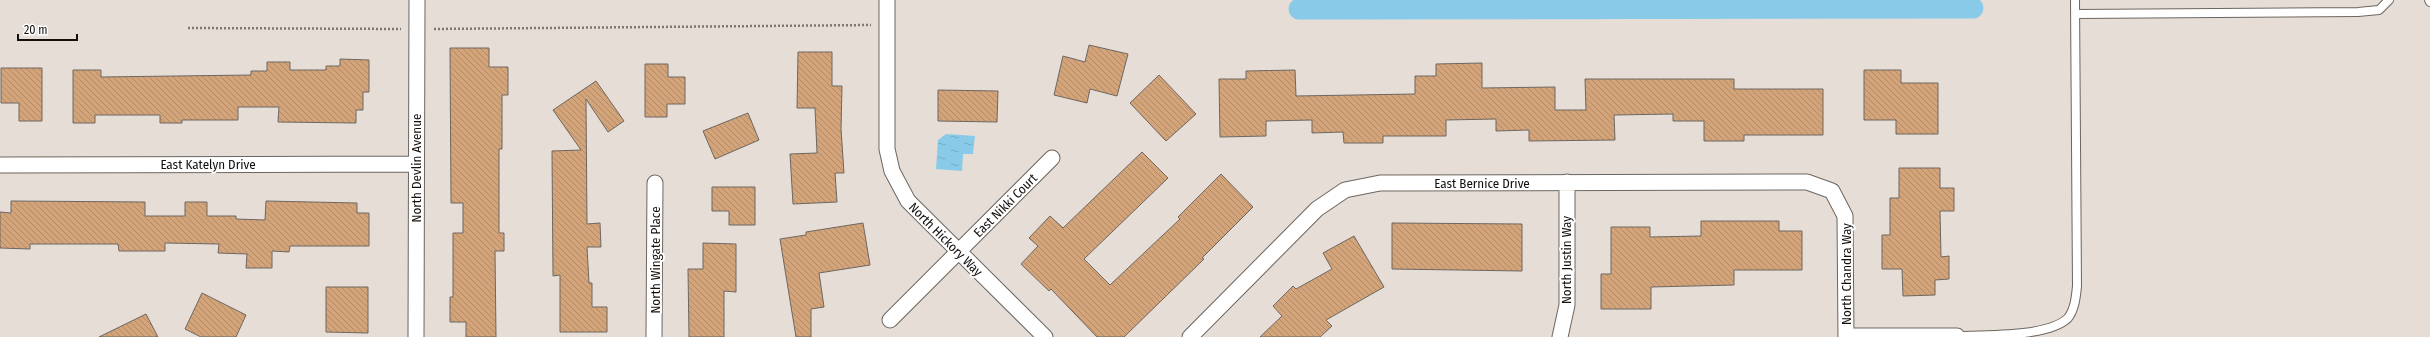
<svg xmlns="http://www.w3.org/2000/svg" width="2430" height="337" viewBox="0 0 2430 337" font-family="'Fira Sans Condensed',sans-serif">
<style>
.water{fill:url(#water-ripples)}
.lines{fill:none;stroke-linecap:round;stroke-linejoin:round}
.canal{stroke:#89cae9;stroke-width:21}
.building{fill:url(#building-back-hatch);stroke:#6e6761}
.service-casing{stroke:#6d6660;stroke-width:10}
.minor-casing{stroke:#6d6660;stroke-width:17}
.path{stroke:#7e7874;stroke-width:2.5;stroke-dasharray:2 2;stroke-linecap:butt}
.service{stroke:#fff;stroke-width:8}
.minor{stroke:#fff;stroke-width:15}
.labels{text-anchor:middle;stroke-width:4;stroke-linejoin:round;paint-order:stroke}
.street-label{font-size:13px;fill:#120f0d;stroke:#fff}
</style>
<defs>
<pattern id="water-ripples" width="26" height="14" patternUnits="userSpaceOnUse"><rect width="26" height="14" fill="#89cae9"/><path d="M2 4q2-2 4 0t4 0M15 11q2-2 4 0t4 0" fill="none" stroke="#75acc7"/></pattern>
<pattern id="building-back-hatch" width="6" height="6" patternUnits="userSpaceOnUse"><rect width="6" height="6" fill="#d3a379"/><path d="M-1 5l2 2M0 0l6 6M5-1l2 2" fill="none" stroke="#b48b67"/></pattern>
</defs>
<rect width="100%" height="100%" fill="#e5ddd6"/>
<path class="water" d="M946,134L975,136L973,154H963L962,171L936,169L938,140Z"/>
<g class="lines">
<path class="canal" d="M1299,9L1973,8"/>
</g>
<path class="building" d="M1089,45L1128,54L1117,96L1090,89L1087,103L1054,95L1063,56L1085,62Z
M450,48H489V67H508V95H502V149H499V233H504V251H495L496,337H466V322H450V297H453V233H463V203H451Z
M798,52H832V86H842L841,129L844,173H835L837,202L793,204L790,154L817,153L815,108H797Z
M340,59L369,60V92H363V110H356V123L278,122L279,107H238V120H182V123H160V115H95V123H73V70H101V77L251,75V71H267V62H290V70H326V66H340Z
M1482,63V88L1555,87V110H1586L1585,79H1734V89H1823V135H1744V141H1704V121H1673V114L1614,115L1615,140L1529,141V130L1496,131V119L1446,120V136H1383V143H1344L1343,132L1312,133V120L1266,121V136L1220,137L1219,79H1246V71L1295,70L1296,96L1415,94V76H1436V64Z
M645,64H668V77H685V104H667V117H645Z
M1,68H42V121H19V103H1Z
M1864,70H1901V83H1938V134H1896V120H1864Z
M1159,75L1196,114L1166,141L1130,103Z
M596,81L624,121L608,132L586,99L587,224L600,223L601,247H587L589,283H592V307H607V332H560V275L553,276L552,151L581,150L553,110Z
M938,90L998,91L997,122L938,121Z
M748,113L759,140L715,159L703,131Z
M1142,152L1168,178L1084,259L1110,285L1180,219L1178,217L1221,174L1253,207L1202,258L1204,259L1124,337H1097L1051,289L1049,291L1021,264L1038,246L1029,238L1050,216L1063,228Z
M1899,168H1940V188H1954V211H1940L1941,257L1949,256V279L1935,280V295L1903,296L1902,269H1882V235H1890V198H1899Z
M712,187H755V225H729V211H712Z
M11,201L145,202V216H185V202H207V216H236V219L265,220L266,201L357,203V213H369V246H290L289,252L272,251V268H246L247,254L218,253L219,244L165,243V251H119L118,244H30V249L0,248V212L11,213Z
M1701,221H1779V231H1802V270H1734V285L1651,287V309H1601V274H1611V227H1650V237L1701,236Z
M863,223L870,265L819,273L824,307L811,309V337H796L780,239L806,235V232Z
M1392,223L1522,224V271L1392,269Z
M1354,236L1384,287L1326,320L1332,326L1320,337H1260L1282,316L1273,306L1293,286L1296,289L1332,269L1323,253Z
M703,243L736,244V292L724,291V337H689L688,269H703Z
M326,287H368V333L326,332Z
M202,293L246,315L236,337H201L185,329Z
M146,314L158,337H99Z"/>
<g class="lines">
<defs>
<path id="service" d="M2429,0L2430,2
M2075,14L2358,12L2379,10L2389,0
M1957,336C1988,335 2048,337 2068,318C2075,309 2076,296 2077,286L2075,0"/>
<path id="minor" d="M887,0V149L892,171L908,201L1045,337
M0,165L416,164
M890,320L1052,158
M1846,336H1957
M416,337L417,0
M654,337L655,183
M1190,337L1317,209L1345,190L1380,183L1807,182L1832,191L1845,216L1846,337
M1560,337L1567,305V182"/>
</defs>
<use href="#service" class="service-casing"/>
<use href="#minor" class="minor-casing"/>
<path class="path" d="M188,28L401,29
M434,29L871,25"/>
<use href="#service" class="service"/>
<use href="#minor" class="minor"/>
</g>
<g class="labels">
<g class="street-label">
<text x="208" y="169">East Katelyn Drive</text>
<text transform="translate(416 168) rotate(-90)" y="5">North Devlin Avenue</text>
<text x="1482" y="188">East Bernice Drive</text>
<text transform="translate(1005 205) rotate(-45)" y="5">East Nikki Court</text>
<text transform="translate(946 239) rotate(45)" y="5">North Hickory Way</text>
<text transform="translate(655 260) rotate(-90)" y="5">North Wingate Place</text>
<text transform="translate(1566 260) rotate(-90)" y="5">North Justin Way</text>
<text transform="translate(1846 274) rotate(-90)" y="5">North Chandra Way</text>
</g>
</g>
<path d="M18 34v6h59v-6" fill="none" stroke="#120f0d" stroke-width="2"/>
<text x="24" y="34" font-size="12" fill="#120f0d" stroke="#ffffff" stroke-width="3" paint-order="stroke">20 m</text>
</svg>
